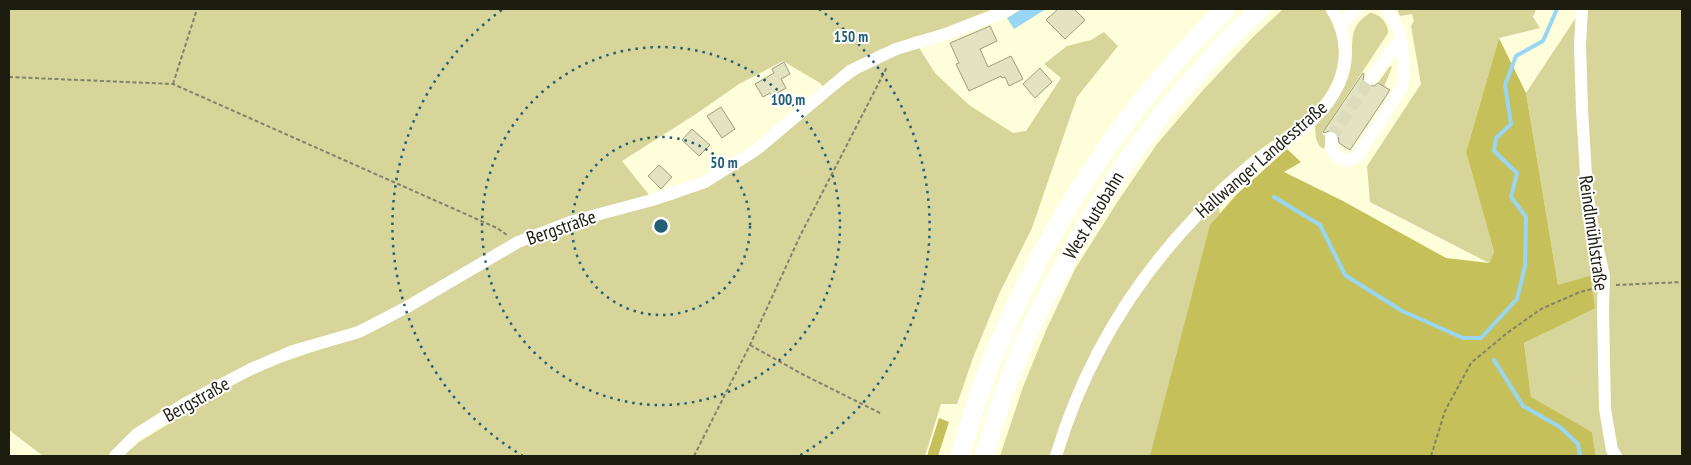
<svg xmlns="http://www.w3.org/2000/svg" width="1691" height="465" viewBox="0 0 1691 465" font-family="'PT Sans Narrow',sans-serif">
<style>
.green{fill:#d7d599}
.forest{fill:#c5c059}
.water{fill:#98d6f4}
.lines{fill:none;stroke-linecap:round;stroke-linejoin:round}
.stream{stroke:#98d6f4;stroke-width:4}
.building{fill:#e4e3c1;stroke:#9d9c7c}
.minor-tunnel{stroke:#dcdcbc;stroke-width:12;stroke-dasharray:12 6;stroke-linecap:butt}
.path{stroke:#82826b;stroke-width:2;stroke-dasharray:4 2.5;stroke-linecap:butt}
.minor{stroke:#fff;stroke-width:12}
.highway{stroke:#fff;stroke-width:19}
.ring{fill:none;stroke:#235d76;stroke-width:2.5;stroke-dasharray:2.5 5}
.labels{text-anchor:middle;stroke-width:4;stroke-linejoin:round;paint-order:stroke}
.street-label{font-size:19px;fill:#1c1c0f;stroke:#fff}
.centre{fill:#235d76;stroke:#fff;stroke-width:2.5}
.ring-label{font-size:15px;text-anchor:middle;font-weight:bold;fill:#235d76;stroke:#fff;stroke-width:4;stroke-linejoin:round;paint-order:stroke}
</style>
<rect width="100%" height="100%" fill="#fefedb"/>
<path class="green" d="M9,9H993L942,29L914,37L879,50L861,60L823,87L820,83L783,61L739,84L696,114L622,161L650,196L563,219L404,305L348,330L271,355L109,456H43L9,430Z
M1283,9H1325C1327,14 1332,20 1334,25C1339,37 1340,51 1338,63C1331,104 1299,121 1268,144C1249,157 1232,173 1215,188L1224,235L1168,456H1000L1023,387L1047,328L1075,269L1118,201L1157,144L1204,89L1252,38Z
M1397,9H1536L1533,17L1540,28L1499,38L1466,152L1494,252L1489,263L1370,202L1367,166L1421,84L1411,26L1414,21L1412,14L1400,16Z
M1578,9H1682V456H1596L1592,432L1531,398L1524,343L1595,307L1558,285L1526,93L1577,16Z
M1370,13C1379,13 1389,24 1388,33L1322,133L1327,138L1324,149L1320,147L1316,139L1315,126C1330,110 1344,93 1350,71C1356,46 1344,29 1370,13Z
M1104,32L1118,46L1077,97L1032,228L999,294L973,358L957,404H941L925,456H123L139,442L232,385L260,370L376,330L410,312L507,252L569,228L672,200L704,187L866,68L918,46L935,73L969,105L1013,133L1026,131L1061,78L1044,64L1067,46L1091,40Z
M1390,66L1392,67L1384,87L1378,83Z"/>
<path class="forest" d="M1499,38L1526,93L1558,285L1590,276L1595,308L1524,343L1531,397L1592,432L1596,456H1150L1210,225L1236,195L1287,149L1301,162L1284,172L1343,201L1446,258L1489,263L1494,252L1466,152Z
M939,418L949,422L938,456H927Z"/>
<path class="water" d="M1022,9H1046L1014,29L1007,18Z"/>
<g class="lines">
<path class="stream" d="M1274,197L1320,225L1345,275L1402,311L1463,338H1481L1517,299L1525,266L1526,217L1511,197L1517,173L1494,151L1496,138L1511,124L1505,85L1516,56L1543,41L1557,9
M1494,360L1523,406L1560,427L1578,444L1580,456"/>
</g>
<path class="building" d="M1058,9H1074L1085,20L1065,39L1046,20Z
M990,26L997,41L980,49L988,67L1011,56L1023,79L1009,86L1005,77L1002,78L1001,76L969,91L956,64L959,63L950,43Z
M784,62L790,74L781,79L786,88L772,96L770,93L763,97L755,84L774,73L772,69Z
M1040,68L1052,82L1035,98L1023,84Z
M1363,73L1364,74L1363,81L1366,85L1374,86L1378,83L1390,90L1350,150L1339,143L1338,134L1335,131L1331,130L1324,133L1323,132Z
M721,107L735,129L722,138L707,116Z
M692,129L710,145L699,156L682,140Z
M659,165L672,177L661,189L648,176Z"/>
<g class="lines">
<path class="minor-tunnel" d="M1331,138L1371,78"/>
<path class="path" d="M9,77L173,84L497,228L507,235
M173,84L197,9
M1616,285L1682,282
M750,345L802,374L880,413
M694,456L750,345L800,236L887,67
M1431,456L1445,411L1471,363L1507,333L1541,309L1580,292L1592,289"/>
<path class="minor" d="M1387,9L1399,30L1401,39
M1582,9L1580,45L1582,110L1587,191L1592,223L1604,276L1603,310L1605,409L1612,450L1616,456
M1340,25L1357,9
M1331,138V147L1337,157L1347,161L1357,157L1402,87L1404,70L1401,39L1371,78
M115,456L137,434L186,403L251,369L293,351L359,332L407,307L518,242L570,222L652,200L705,182L756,150L850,71L896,49L943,35L999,14L1009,9
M1056,456C1089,346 1150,254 1236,178C1265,151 1313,129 1333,95C1350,67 1348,36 1332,9"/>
<path class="highway" d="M960,456C969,425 978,393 991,363C1043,232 1124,106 1226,9
M984,456L1003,395L1027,335L1042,304L1086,225L1125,163L1167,107L1230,37L1260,9"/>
</g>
<g class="ring">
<circle cx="661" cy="226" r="89"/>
<circle cx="661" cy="226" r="179"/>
<path d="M523 456A268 268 0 0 1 503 9M819 9A268 268 0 0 1 799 456"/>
</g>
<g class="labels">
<g class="street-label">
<text transform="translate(1261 159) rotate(-41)" y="7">Hallwanger Landesstraße</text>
<text transform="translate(1093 215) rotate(-59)" y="7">West Autobahn</text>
<text transform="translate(561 227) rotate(-19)" y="7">Bergstraße</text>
<text transform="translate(1594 233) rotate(82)" y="7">Reindlmühlstraße</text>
<text transform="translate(196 399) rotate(-29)" y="7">Bergstraße</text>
</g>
</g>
<circle cx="661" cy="226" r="8" class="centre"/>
<g class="ring-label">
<text x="851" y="42">150 m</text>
<text x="788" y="105">100 m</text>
<text x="724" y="168">50 m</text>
</g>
<rect width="1691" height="465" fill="none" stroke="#1c1c0f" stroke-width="20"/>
</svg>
